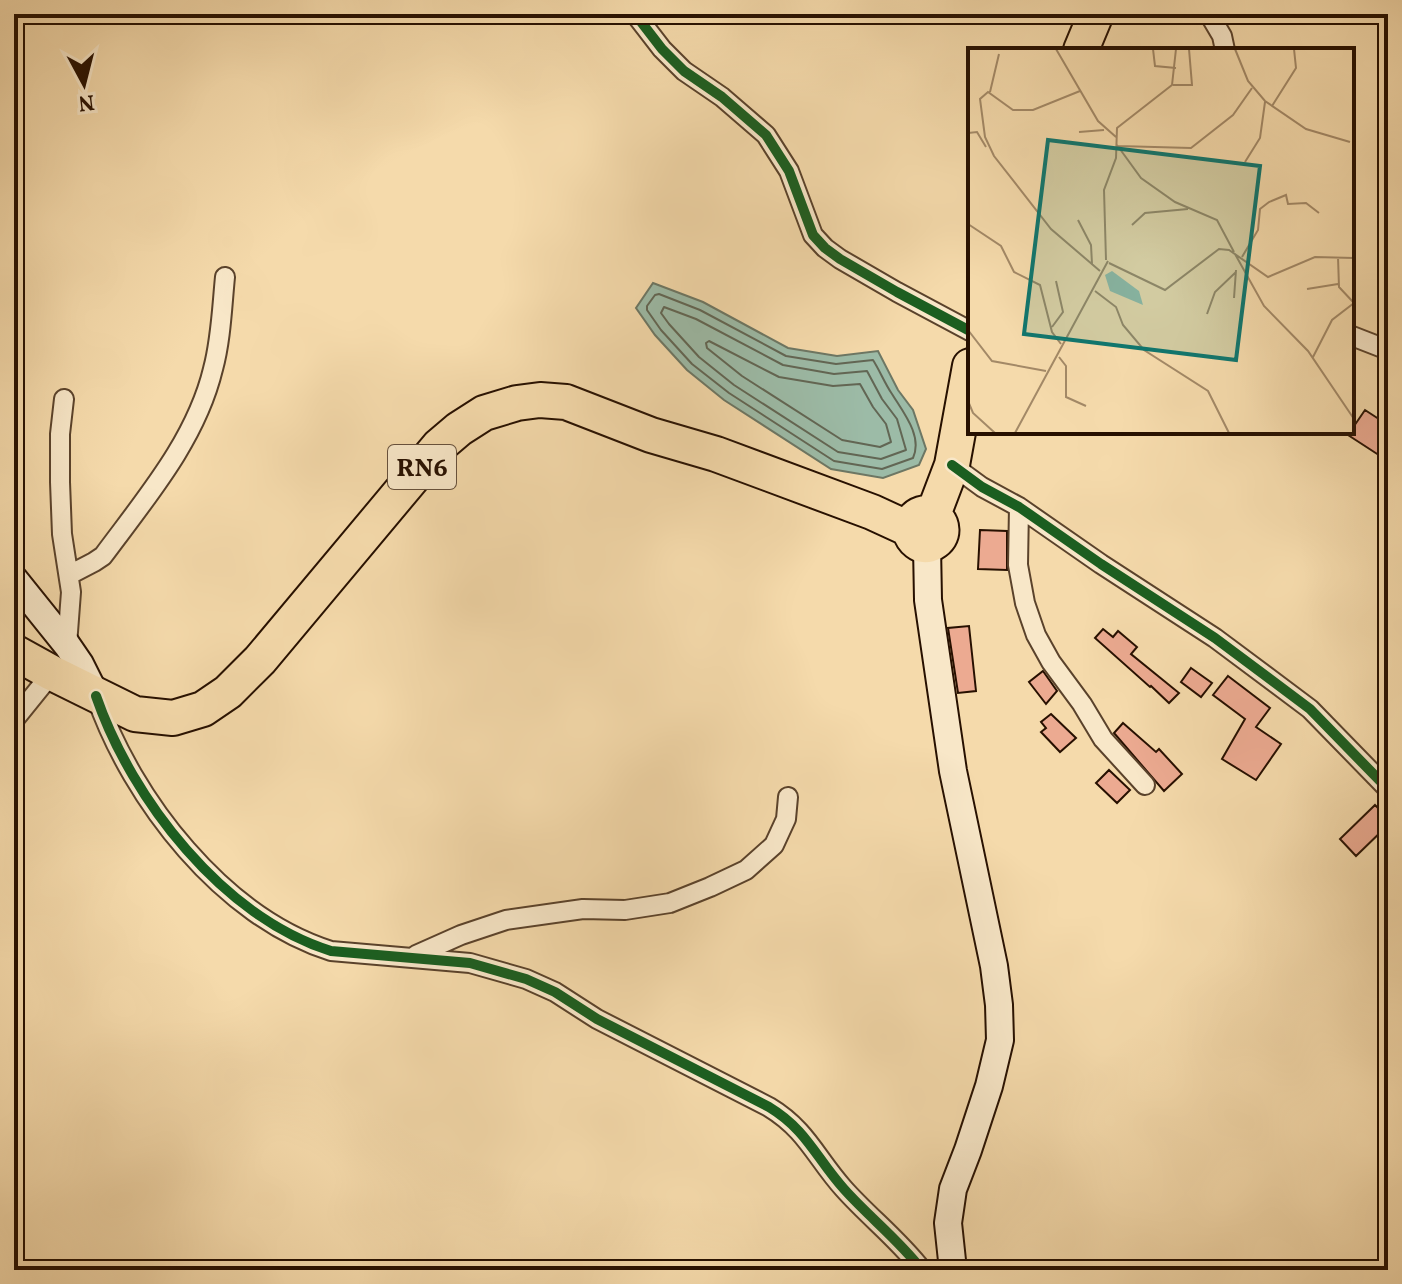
<svg xmlns="http://www.w3.org/2000/svg" width="1402" height="1284" viewBox="0 0 1402 1284" font-family="Vollkorn,serif">
<style>
.water{fill:#9cbba7;stroke:#6d7764;stroke-width:2}
.lines{fill:none;stroke-linecap:round;stroke-linejoin:round}
.shore{stroke:#626654;stroke-width:2}
.building{fill:#ecaa91;stroke:#271000;stroke-width:2}
.street-casing{stroke:#5a422b;stroke-width:22}
.secondary-casing{stroke:#271000;stroke-width:30}
.highway-casing{stroke:#271000;stroke-width:38}
.street{stroke:#f8e7c8;stroke-width:18}
.secondary{stroke:#f8e7c8;stroke-width:26}
.highway{stroke:#f5daab;stroke-width:34}
.cycleway-casing{stroke:#f8e7c8;stroke-width:15}
.cycleway{stroke:#1b5e20;stroke-width:10}
.labels{text-anchor:middle;stroke-width:7;stroke-linejoin:round;paint-order:stroke}
.shield{fill:#f8e7c8;stroke:#66503c;stroke-width:2}
.shield-label{font-size:26px;font-weight:bold;fill:#271000}
.inset-road{fill:none;stroke:#a38967;stroke-width:2}
.view{fill:#0f766e;fill-opacity:0.15;stroke:#0f766e;stroke-width:4}
.inset-edge{fill:none;stroke:#271000;stroke-width:4}
</style>
<rect width="100%" height="100%" fill="#f5daab"/>
<filter id="stains"><feTurbulence type="fractalNoise" baseFrequency=".0025" numOctaves="4"/><feColorMatrix values="0 0 0 0 .2 0 0 0 0 .09 0 0 0 0 .02 0 0 0 .5 -.17"/></filter>
<radialGradient id="worn" r=".72"><stop offset=".6" stop-color="#630" stop-opacity="0"/><stop offset="1" stop-color="#630" stop-opacity=".3"/></radialGradient>
<path class="water" d="M653,283L703,302L788,348L837,356L878,351L898,390L913,410L926,449L919,465L883,478L831,469L724,400L687,370L655,335L636,308Z"/>
<g class="lines">
<path class="shore" d="M659,294L700,310L786,356L836,364L873,360C880,371 885,384 892,394C903,412 923,436 913,458L882,469L834,461L729,393L692,364L661,330L647,310V306L655,295Z
M664,307L696,319L783,365L834,374L867,371L882,399L897,419L906,450L881,459L838,452L734,385L699,357L669,324L661,313Z
M709,341L779,377L833,386L860,384L873,407L886,424L891,442L880,447L842,440L742,376L707,348L706,343Z"/>
</g>
<path class="building" d="M1365,410L1388,425V461L1348,435L1352,432V429Z
M980,530L1007,531V570L978,569Z
M969,626L976,691L958,693L948,628Z
M1103,629L1113,637L1118,631L1137,647L1131,654L1179,693L1169,703L1151,686L1150,687L1095,638Z
M1191,668L1212,683L1201,697L1181,682Z
M1043,671L1057,691L1046,704L1029,682Z
M1228,676L1270,708L1256,727L1281,744L1256,780L1222,759L1245,719L1213,695Z
M1051,714L1076,738L1060,752L1041,732L1046,728L1041,722Z
M1123,723L1156,752L1159,749L1182,774L1164,791L1114,733Z
M1109,770L1130,790L1117,803L1096,783Z
M1375,805L1388,818V825L1356,856L1340,839Z"/>
<g class="lines">
<defs>
<path id="street" d="M635,14L662,49L684,71L722,97L766,135L789,171L813,235L825,248L840,259L897,292L970,331
M1209,14L1222,36L1225,50
M1352,336L1388,350
M64,399L60,434V482L62,534L71,592L67,645
M952,465L982,487L1019,507L1101,564L1215,638L1310,709L1388,789
M1019,507L1018,565L1025,603L1036,635L1051,662L1082,704L1103,739L1145,785
M69,575L94,562L103,556C145,499 196,440 213,369C221,340 222,307 225,277
M96,696C132,800 223,917 331,951L470,963L526,979L555,992L597,1019L769,1107C807,1130 816,1158 844,1189C869,1217 899,1240 922,1270
M14,720L52,673
M416,955L461,935L506,920L583,909L625,910L670,903L710,887L746,870L774,845L786,819L788,797"/>
<path id="secondary" d="M927,546L928,600L953,771L994,966L999,1005L1000,1040L989,1086L968,1150L953,1189L948,1223L953,1270
M14,579L67,645L80,664L96,696"/>
<path id="highway" d="M1081,50L1096,14
M933,515L952,465L970,366
M14,652L52,673L135,714L173,718L203,709L228,692L260,660L439,446L459,429L484,413L517,403L540,400L566,402L651,435L716,454L872,512L909,529C912,539 920,550 933,543C958,529 921,493 909,529"/>
</defs>
<use href="#street" class="street-casing"/>
<use href="#secondary" class="secondary-casing"/>
<use href="#highway" class="highway-casing"/>
<use href="#street" class="street"/>
<use href="#secondary" class="secondary"/>
<use href="#highway" class="highway"/>
<defs>
<path id="cycleway" d="M635,14L662,49L684,71L722,97L766,135L789,171L813,235L825,248L840,259L897,292L970,331
M952,465L982,487L1019,507L1101,564L1215,638L1310,709L1388,789
M96,696C132,800 223,917 331,951L470,963L526,979L555,992L597,1019L769,1107C807,1130 816,1158 844,1189C869,1217 899,1240 922,1270"/>
</defs>
<use href="#cycleway" class="cycleway-casing"/>
<use href="#cycleway" class="cycleway"/>
</g>
<g class="labels">
<rect class="shield" x="388" y="445" width="68" height="44" rx="6"/>
<g class="shield-label">
<text x="422" y="476">RN6</text>
</g>
</g>
<g transform="translate(968 48)">
<rect width="386" height="386" fill="#f5daab"/>
<path d="M144,223L171,243L175,257L142,243L137,227Z" fill="#9cbba7"/>
<path class="inset-road" d="M88,1L130,73L148,89M185,1L187,18L208,20M267,1L280,33L297,53L338,81L382,94M205,37H224L221,1M112,43L65,62H45L20,44L12,51L17,89L26,108L83,181L132,223M22,44L31,6M304,58L328,20L326,1M111,84L136,82M0,85L9,84L18,99M149,97L173,130L207,154L249,172L266,204M150,98L223,100L265,67L284,40M277,114L292,90L297,54M110,172L123,197L124,216M0,176L33,198L46,224L72,237L84,284L93,296M164,177L177,165L220,161M267,206L296,258L340,303L386,371M274,209L290,182L292,161L301,154L318,147L320,156L338,155L351,165M370,209L371,239L386,255M138,212L136,142L148,110L149,80L204,37L208,1M141,215L197,242L251,201L261,202L300,229L347,209L386,210M339,241L370,236M127,243L148,259L155,277L176,302L240,343L261,385M266,250L268,222M239,266L247,244L268,224M84,279L95,264L88,233M0,282L24,313L78,323M91,309L98,318V349L118,358M345,309L364,272L386,255M0,353L5,365L27,385M47,385L140,213"/>
<path class="view" d="M80,92L292,118L268,312L56,286Z"/>
<rect width="386" height="386" class="inset-edge"/>
</g>
<rect width="1402" height="1284" fill="none" stroke="#f5daab" stroke-width="48"/>
<rect x="16" y="16" width="1370" height="1252" fill="none" stroke="#271000" stroke-width="4"/>
<rect x="24" y="24" width="1354" height="1236" fill="none" stroke="#271000" stroke-width="2"/>
<g transform="translate(84 84) rotate(173)" stroke="#f8e7c8" stroke-width="6" paint-order="stroke">
<path d="M0-6L14 30L0 20L-14 30Z" fill="#271000"/>
<text y="-12" font-size="22" font-weight="bold" text-anchor="middle" fill="#271000">N</text>
</g>
<rect width="100%" height="100%" filter="url(#stains)"/>
<rect width="100%" height="100%" fill="url(#worn)"/>
</svg>
